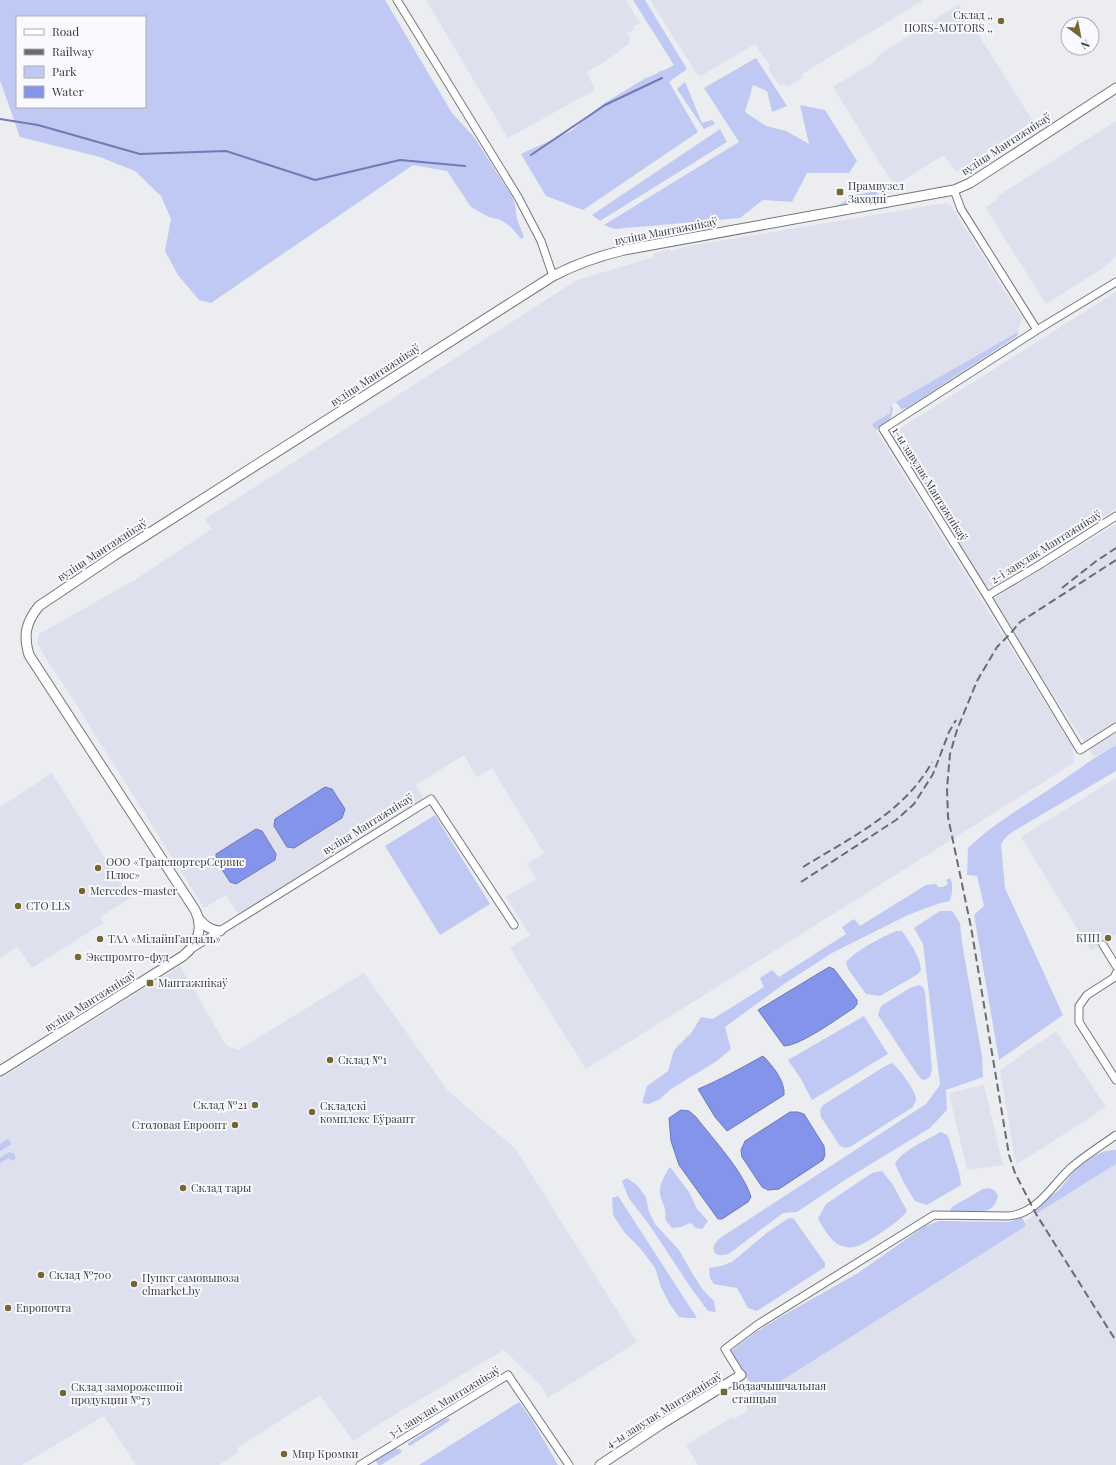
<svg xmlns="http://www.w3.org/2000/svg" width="1116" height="1465" viewBox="0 0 1116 1465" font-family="'Playfair Display',serif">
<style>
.built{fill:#dee1ed}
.green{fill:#bfc9f3;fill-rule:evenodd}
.water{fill:#8594eb;stroke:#6f7ab7}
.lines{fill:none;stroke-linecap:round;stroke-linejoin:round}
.stream{stroke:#6f7ab7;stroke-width:2}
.street-casing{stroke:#76777b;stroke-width:9}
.secondary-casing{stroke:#76777b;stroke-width:11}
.street{stroke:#fff;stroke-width:7}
.secondary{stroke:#fff;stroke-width:9}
.rail{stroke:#6c6c6f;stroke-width:2;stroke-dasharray:8 4;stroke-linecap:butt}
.poi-dot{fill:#746734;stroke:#f9faff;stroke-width:1.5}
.labels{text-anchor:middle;stroke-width:4;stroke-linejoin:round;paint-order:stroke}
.poi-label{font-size:11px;fill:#3c3c3e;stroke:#f9faff;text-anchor:start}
.street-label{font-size:11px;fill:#3c3c3e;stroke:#f9faff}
</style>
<rect width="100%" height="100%" fill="#ebedf1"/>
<path class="built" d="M426,0H626L640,23L633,27L634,30L627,34L630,38L629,44L607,60L587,72L595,90L508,138Z
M650,0H922V1L802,74L803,77L787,87L784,84L780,86L768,68L770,66L755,44L701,76L697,74Z
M959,4L1033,121L956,172L944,155L897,184L892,182L876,157L833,87L874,62L879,55Z
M1116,121V256L1103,268L1046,304L985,207L997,200L996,197Z
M946,203L951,206L1022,318L1018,332L891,405L890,413L872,424L1073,748L1074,763L586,1069L510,948L530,935L506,897L536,879L527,864L544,853L492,768L477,777L464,755L416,785L424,800L239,915L226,895L204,908L67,690L49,663L37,643L39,634L133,581L212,529L205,519L577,280L654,257L653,254L670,249L671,251L689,246Z
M1116,292V509L993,587L984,585L891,434Z
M1116,524V745L1094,757L991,600Z
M52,773L130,898L100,917L103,923L32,968L17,947L0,958V807Z
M1116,778V934L1113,936L1114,938L1091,951L1021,837Z
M180,966L226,1045L238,1050L364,973L448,1091L515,1148L637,1342L548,1398L541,1386L504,1350L397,1413L353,1441L320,1395L237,1448L239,1452L219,1465H136L104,1416L22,1465H0V1079Z
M1056,1031L1106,1107L1016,1165L1000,1070Z
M984,1085L1003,1165L967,1170L949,1093Z
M1116,1164V1465H698L686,1445L732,1417L734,1419L748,1410L743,1401L753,1392Z"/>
<path class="green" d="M0,0H385L452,113L474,137L513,198L515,205L517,219L524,237L521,239L511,227L501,220L489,217L471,207L447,171L413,165L211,303L199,300L178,275L165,251L171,219L161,196L135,171L100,157L20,137L0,80ZM17,17H145V107H17Z
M633,0H645L687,69L669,82L698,132L583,210L546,196L521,154L571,131L603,104L644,79L658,73V72L667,69L674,65Z
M756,58L787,106L772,112L767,91L753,85L745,112L766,126L786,131L809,144L800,105L825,110L857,161L849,173H807L792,202L763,200L740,218L614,229L604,225L739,142L704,88Z
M685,82L702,123L712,120L715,124L704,129L677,89Z
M720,129L727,142L600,221L592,215Z
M872,192H877L878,195L877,199L837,206L855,195Z
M1018,332L1017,336L907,408L901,409L896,402Z
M891,405L893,409L890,420L876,430L872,424L890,413Z
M1116,745V771L1014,831L1007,836L1001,844L1005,888L1063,1015L999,1060L974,915L984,906L977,876L967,875L968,848C992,825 1022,807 1050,789C1072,774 1093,758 1116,745Z
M435,815L490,904L440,935L385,846Z
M950,878C954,886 952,893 950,901L937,904L908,915L832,953L784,984L725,1027L731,1049L717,1061L671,1089L660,1099L649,1104L642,1103L647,1086L668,1071L674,1050L692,1032L701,1017L713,1019L764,987L760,978L772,970L779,977L846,934L842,927L854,919L860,926L926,885L936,884L938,887H943L948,884L946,880Z
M940,911H952L960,923L962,943L982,1056L983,1077L946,1090L947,1110L930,1128L848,1178L797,1212L783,1213L730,1253C715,1260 707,1249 720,1238L926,1104L940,1085L923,944L914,928Z
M896,931H902C910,943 920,956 921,970L918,974L880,996L866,994L848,969L846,962C859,948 879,939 896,931Z
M919,985L923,987L925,992L932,1069L930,1077L924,1080L921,1079L917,1074L878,1015L881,1006L910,988Z
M864,1016L888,1054L812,1100L801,1079L788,1060Z
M892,1063C899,1068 915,1090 916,1098C916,1101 914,1104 913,1107L850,1147L845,1148L840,1146L821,1117L820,1110L823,1105L887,1065Z
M941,1132L947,1135L949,1139L960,1176L961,1185L927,1205L915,1201L905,1185L895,1164C901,1151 928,1139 941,1132Z
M8,1139L12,1144L0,1151V1144Z
M1116,1150V1164L1036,1214L1034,1209L1059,1190L1076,1169L1091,1157L1105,1151Z
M9,1152L15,1154V1159L12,1161L9,1158L0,1163V1158Z
M670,1167L689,1192L697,1209L708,1221L702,1229L696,1228L691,1223L681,1227L672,1228L665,1219C667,1206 662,1205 660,1194C659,1185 665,1174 670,1167Z
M882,1171L893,1185L907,1211C902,1220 864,1246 854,1247C851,1248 845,1247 842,1246C832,1244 823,1227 818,1219L826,1204L872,1173Z
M627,1178L637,1185L646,1197L649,1212L655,1224L679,1250L692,1273L703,1290L714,1301L716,1312L708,1311L691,1288L650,1226L628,1197L622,1181Z
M988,1188L994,1190L998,1195C995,1218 970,1212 953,1212L950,1211L952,1207L983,1189Z
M618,1196L697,1318H687L679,1317L669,1303L661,1287L655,1268L640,1248L625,1233L613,1215L612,1198Z
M1022,1217L1026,1226L762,1393L756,1390L731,1358V1351L756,1332L782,1316L858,1273L925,1226L939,1221L1009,1222Z
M789,1218L794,1219L825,1263V1267L757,1311L748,1308L737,1288L714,1284L710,1278L709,1268L721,1266L732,1262L768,1232Z
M519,1402L532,1420L558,1465H419Z
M447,1418L450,1419L449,1421L410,1446L408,1445V1443Z
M393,1448L400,1449L402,1452L381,1465H378L375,1459Z"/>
<path class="water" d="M325,787L332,789L345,809L342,818L294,848L287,847L274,826L275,819Z
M256,829L262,831L276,854L275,860L236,884L230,882L216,860V854Z
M829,967L834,969L857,1000V1004L854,1008C838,1018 802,1045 784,1046L758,1010Z
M763,1056C773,1066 785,1081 784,1095L727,1131L715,1117L698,1089C720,1080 741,1068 763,1056Z
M681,1110L689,1111L696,1117C713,1139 743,1171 751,1197L748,1202L722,1219H718L679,1165L671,1141L669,1118Z
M790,1112H798L804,1114L824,1146L825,1155L823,1160L779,1189L768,1190L762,1187L742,1157L741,1150L745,1141Z"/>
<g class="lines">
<path class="stream" d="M0,119L38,125L140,154L226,151L315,180L400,160L465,166
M531,155L605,105L662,78"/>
<defs>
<path id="street" d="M397,0L518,197L541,241L553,276
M954,190L961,209L1037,330
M1116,282L1037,330L883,429L987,596L1080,750L1116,727
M987,596L1036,567L1116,516
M1103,945L1116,966
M191,949L431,799L514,925
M1116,973L1115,977L1087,995L1079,1006V1022L1116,1080
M741,1375L725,1349L757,1325L934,1215L1008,1216C1038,1214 1052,1184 1073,1166C1086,1155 1102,1145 1116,1135
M360,1465L508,1375L569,1465"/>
<path id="secondary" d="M199,919C205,926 210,930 220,931
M0,1071L183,956C198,944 204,927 195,910L29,655C23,635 26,622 39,606L115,555L553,276C576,264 599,256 624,250L954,190L970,183L1116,88
M600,1465L660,1425L741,1375"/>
</defs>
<use href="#street" class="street-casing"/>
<use href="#secondary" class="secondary-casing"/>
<use href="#street" class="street"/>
<use href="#secondary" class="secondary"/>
<path class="rail" d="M1116,560L1020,622L1010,634L997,647L977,681L957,730L950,754L947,788L948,817L971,927L1009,1155L1015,1173L1036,1214L1116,1341
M1062,588L1095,562L1116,548
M803,867C850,838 905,812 932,762
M801,882L896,820L914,804L933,774L949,732L956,720"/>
</g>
<g class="poi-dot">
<circle cx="1001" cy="21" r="4"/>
<rect x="836" y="188" width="8" height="8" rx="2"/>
<circle cx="98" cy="868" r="4"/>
<circle cx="82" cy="891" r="4"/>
<circle cx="18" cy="906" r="4"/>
<circle cx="1108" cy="938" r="4"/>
<circle cx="100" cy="939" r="4"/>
<circle cx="78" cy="957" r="4"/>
<rect x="146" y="979" width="8" height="8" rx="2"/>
<circle cx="330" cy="1060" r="4"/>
<circle cx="255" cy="1105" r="4"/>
<circle cx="312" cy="1112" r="4"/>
<circle cx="235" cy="1125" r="4"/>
<circle cx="183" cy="1188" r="4"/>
<circle cx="41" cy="1275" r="4"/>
<circle cx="134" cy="1284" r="4"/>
<circle cx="8" cy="1308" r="4"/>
<rect x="720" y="1388" width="8" height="8" rx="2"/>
<circle cx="63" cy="1393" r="4"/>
<circle cx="284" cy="1454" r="4"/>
</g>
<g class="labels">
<g class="poi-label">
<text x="993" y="19" text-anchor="end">Склад ,,<tspan x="993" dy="13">HORS-MOTORS ,,</tspan></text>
<text x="848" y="190">Прамвузел<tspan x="848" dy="13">Заходні</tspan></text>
<text x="106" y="866">ООО «ТранспортерСервис<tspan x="106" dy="13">Плюс»</tspan></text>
<text x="90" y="895">Mercedes-master</text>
<text x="26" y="910">СТО LLS</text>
<text x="1100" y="942" text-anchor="end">КПП</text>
<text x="108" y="943">ТАА «МілайнГандаль»</text>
<text x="86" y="961">Экспромто-фуд</text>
<text x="158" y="987">Мантажнікаў</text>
<text x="338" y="1064">Склад №1</text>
<text x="247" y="1109" text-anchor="end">Склад №21</text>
<text x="320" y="1110">Складскі<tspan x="320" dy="13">комплекс Еўраапт</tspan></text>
<text x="227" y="1129" text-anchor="end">Столовая Евроопт</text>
<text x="191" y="1192">Склад тары</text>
<text x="49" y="1279">Склад №700</text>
<text x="142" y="1282">Пункт самовывоза<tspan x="142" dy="13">elmarket.by</tspan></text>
<text x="16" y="1312">Европочта</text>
<text x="732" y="1390">Водаачышчальная<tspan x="732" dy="13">станцыя</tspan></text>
<text x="71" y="1391">Склад замороженной<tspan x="71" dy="13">продукции №73</tspan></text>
<text x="292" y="1458">Мир Кромки</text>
</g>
<g class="street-label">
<text transform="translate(1006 144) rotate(-33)" y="4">вуліца Мантажнікаў</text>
<text transform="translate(666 231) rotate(-11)" y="4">вуліца Мантажнікаў</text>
<text transform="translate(375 375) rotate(-33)" y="4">вуліца Мантажнікаў</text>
<text transform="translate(930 484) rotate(58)" y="4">1-ы завулак Мантажнікаў</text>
<text transform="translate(1046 547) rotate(-32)" y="4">2-і завулак Мантажнікаў</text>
<text transform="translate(102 550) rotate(-33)" y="4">вуліца Мантажнікаў</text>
<text transform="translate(368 824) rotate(-32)" y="4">вуліца Мантажнікаў</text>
<text transform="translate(90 1001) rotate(-32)" y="4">вуліца Мантажнікаў</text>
<text transform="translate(444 1402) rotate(-31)" y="4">3-і завулак Мантажнікаў</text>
<text transform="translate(664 1410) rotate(-32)" y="4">4-ы завулак Мантажнікаў</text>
</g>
</g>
<rect x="16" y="16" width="130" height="92" fill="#f9faff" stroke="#adaeb2"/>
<rect x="24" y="29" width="20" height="6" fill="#ffffff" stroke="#adaeb2"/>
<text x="52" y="36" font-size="12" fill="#3c3c3e">Road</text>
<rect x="24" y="49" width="20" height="6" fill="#6c6c6f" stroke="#adaeb2"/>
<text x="52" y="56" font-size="12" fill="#3c3c3e">Railway</text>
<rect x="24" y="66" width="20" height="12" fill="#bfc9f3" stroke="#adaeb2"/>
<text x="52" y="76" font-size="12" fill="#3c3c3e">Park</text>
<rect x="24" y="86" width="20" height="12" fill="#8594eb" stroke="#adaeb2"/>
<text x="52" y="96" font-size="12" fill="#3c3c3e">Water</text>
<g transform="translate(1080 36) rotate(148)"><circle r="19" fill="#f9faff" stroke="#adaeb2"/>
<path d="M0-3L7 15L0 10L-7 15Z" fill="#746734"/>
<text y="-6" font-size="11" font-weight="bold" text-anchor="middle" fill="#3c3c3e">N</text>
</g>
</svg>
